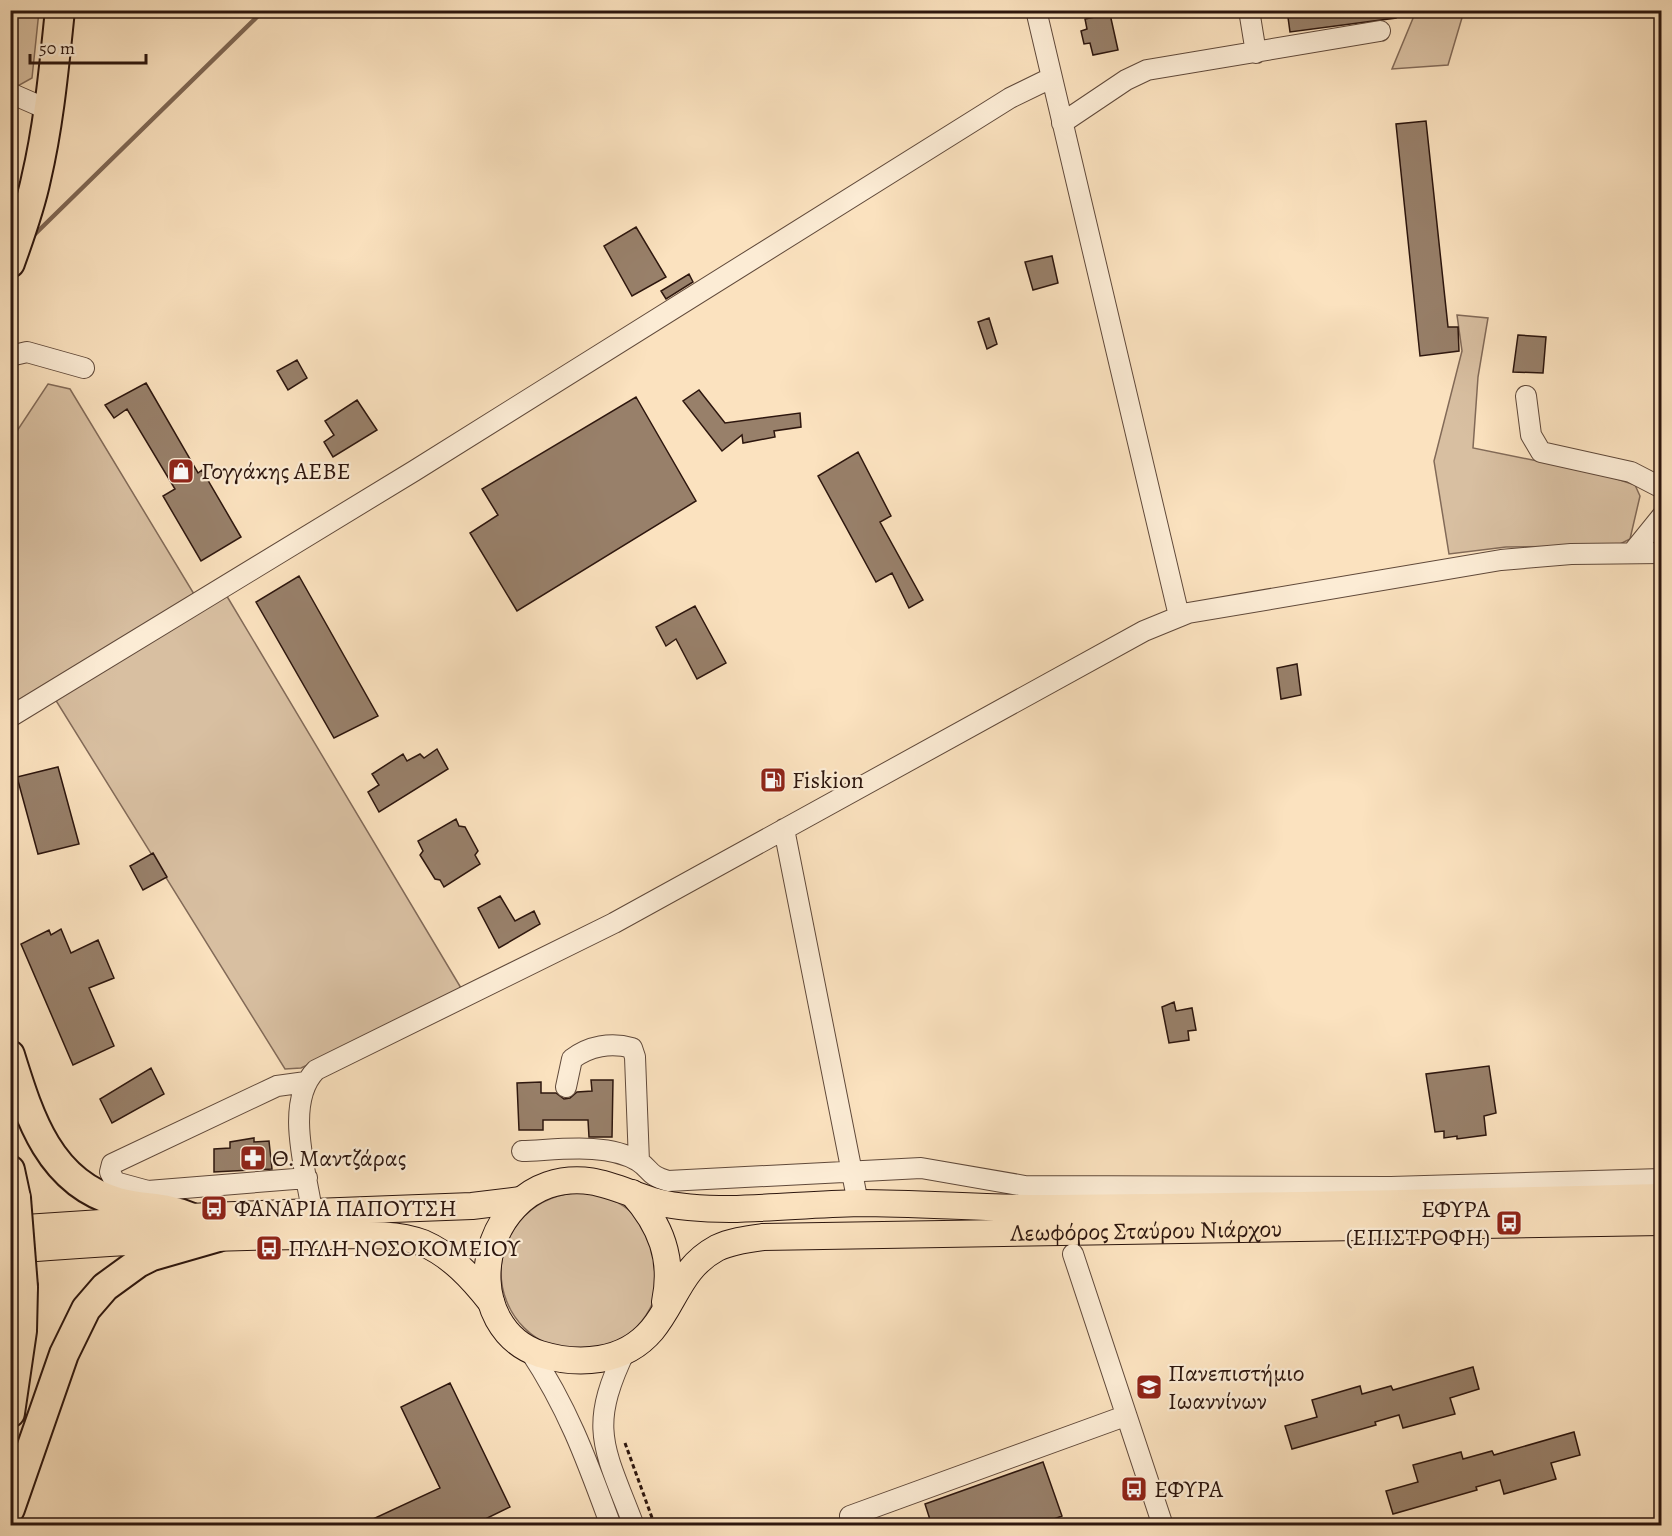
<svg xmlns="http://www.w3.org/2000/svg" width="1672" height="1536" viewBox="0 0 1672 1536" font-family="Alegreya,serif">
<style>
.green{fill:#d8bfa1;stroke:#826a58;stroke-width:1.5}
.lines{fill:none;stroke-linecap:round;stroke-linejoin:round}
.stream{stroke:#7f6754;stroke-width:4.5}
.building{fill:#98806a;stroke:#2d160e;stroke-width:1.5}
.minor-casing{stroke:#60493a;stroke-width:22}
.major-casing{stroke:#2d160e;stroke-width:28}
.highway-casing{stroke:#2d160e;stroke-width:32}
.path{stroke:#2d160e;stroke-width:3;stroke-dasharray:4.5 3;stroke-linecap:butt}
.minor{stroke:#fcecd5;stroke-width:20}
.major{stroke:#fbe2bf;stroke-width:26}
.highway{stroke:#fbe2bf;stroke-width:28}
.highway-bridge-casing{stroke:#2d160e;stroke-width:32;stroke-linecap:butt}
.highway-bridge{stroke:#fbe2bf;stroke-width:28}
.labels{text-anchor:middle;stroke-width:4.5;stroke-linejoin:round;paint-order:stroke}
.poi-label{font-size:24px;fill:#2d160e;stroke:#fcecd5;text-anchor:start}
.street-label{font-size:24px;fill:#2d160e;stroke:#fcecd5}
</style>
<rect width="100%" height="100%" fill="#fbe2bf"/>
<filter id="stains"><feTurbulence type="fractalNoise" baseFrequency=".00333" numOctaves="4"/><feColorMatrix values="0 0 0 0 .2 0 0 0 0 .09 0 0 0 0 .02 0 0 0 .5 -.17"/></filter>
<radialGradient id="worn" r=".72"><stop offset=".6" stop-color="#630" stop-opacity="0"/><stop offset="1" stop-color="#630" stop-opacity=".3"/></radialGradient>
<path class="green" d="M10,11H39L32,78L16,87L11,85Z
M1416,11H1464L1448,65L1392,69Z
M1457,315L1488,318L1478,377L1473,448L1602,474L1635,485L1640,496L1630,539L1616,546L1506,547L1449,554L1434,461L1462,351Z
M48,384L70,389L194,594L11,706V440Z
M225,593L464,993L301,1068L285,1069L55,699Z
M501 1272a79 79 0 1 1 158 0a79 79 0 1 1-158 0Z"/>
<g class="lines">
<path class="stream" d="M31,238L264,10"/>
</g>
<path class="building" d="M1287,10H1396V18L1290,32Z
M1110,14L1118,50L1093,55L1090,43L1084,44L1081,31L1087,29L1085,19Z
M1426,121L1448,327H1458L1459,351L1420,356L1396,124Z
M636,227L666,277L632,296L604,246Z
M1052,256L1058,283L1033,290L1025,262Z
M689,274L693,282L666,299L661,291Z
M989,318L997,344L987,349L978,322Z
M1518,335L1546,337L1543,373L1513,372Z
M297,360L307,378L288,390L277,371Z
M146,383L198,473L202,470L241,537L201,561L163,496L175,489L127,409L114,418L105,405Z
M699,390L725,423L800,413L801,427L774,431L775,437L743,443L742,435L722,451L683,401Z
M636,397L696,501L517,611L470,533L498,515L482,489Z
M357,400L377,430L333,457L324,442L334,435L325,421Z
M858,452L891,516L880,522L923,600L909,608L892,573L876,582L818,476Z
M299,576L378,716L334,738L256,602Z
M695,606L726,663L697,679L676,639L666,646L656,627Z
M1297,664L1301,695L1281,699L1277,668Z
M437,749L448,769L379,812L368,792L379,785L372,774L403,754L407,761L420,754L424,758Z
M58,767L79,844L38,854L17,777Z
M456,819L459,826L465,827L478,851L475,855L480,864L444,887L440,880L435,879L420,855L423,851L418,841Z
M153,853L167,877L143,890L130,866Z
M500,896L515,921L534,911L540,924L499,948L478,908Z
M61,929L71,953L98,940L114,978L89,988L114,1046L73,1065L21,944L49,930L51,935Z
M1174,1002L1176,1011L1192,1008L1196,1030L1188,1031L1189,1040L1169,1043L1162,1007Z
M1489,1066L1496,1113L1484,1116L1486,1135L1457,1139V1136L1444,1138V1131L1435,1132L1426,1074Z
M151,1068L164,1094L112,1123L100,1099Z
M591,1080H613L612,1137H589L588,1120H543V1130H519L517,1083L541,1082V1093H556L564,1099L570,1098L577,1092L592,1091Z
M254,1138V1142L269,1141L272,1169L214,1172V1149L230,1148V1142Z
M1473,1367L1479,1389L1450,1398L1455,1414L1403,1428L1399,1415L1375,1422L1376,1425L1292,1449L1285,1426L1317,1417L1312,1400L1360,1386L1362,1394L1391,1386L1393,1390Z
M450,1383L510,1507L471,1526H358L440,1488L401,1407Z
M1574,1432L1580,1455L1551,1463L1556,1479L1504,1494L1500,1480L1476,1487L1477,1490L1393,1514L1386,1491L1418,1482L1413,1465L1461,1452L1463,1459L1492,1451L1494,1455Z
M1043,1462L1062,1516L1035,1526H932L925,1504Z"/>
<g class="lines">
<defs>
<path id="minor" d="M1036,10L1179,616
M1249,10L1256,53
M10,93L49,110
M1062,123L1126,80L1147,70L1380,31
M10,356L27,352L84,368
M1526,396L1531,435L1541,452L1631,472L1662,488
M1632,553L1662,516
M10,717L414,471L1010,98L1051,78
M784,829L858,1203
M306,1082L277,1086L112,1164L110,1172L115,1182L148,1191L307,1178
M566,1087L572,1059C589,1046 611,1042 632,1048L635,1057L639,1162
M522,1151C557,1150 606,1142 638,1161C652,1170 647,1175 668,1181L921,1168L1025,1186L1391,1187L1662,1179
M312,1211C306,1170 284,1102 316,1070L614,923L1144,631L1188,613L1501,560L1571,554L1662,553
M1073,1254L1163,1526
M626,1349C587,1429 604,1447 634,1526
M530,1351C569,1410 587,1461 611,1526
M850,1516L1125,1416"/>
<g id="major">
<path d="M632,1193C661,1225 674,1259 665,1302"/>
<path id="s1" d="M1662,1197C1459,1202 1256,1207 1054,1208C989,1209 924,1203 859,1203C816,1204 773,1208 730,1209C706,1209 681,1208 657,1202C619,1191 590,1171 548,1185C496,1203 472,1271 498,1319C508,1337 521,1348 540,1354C579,1366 624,1363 652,1330C676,1301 680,1268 717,1248C731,1241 748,1239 763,1237L1662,1222"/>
<path d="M10,1229L208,1216L472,1206L521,1200"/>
<path d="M10,1250C113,1242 216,1236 319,1236C353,1236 391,1231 423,1243C451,1255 472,1278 491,1302"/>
</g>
<path id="highway" d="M10,263C20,235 30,208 36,179C49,124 54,67 60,10
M10,1055C29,1116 49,1183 118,1202C142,1209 166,1206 190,1217
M10,1170L16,1198
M10,1413L22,1331L23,1287
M10,1509L64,1354L86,1309L105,1287L138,1263L152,1256L218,1237"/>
</defs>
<use href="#minor" class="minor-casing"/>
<use href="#major" class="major-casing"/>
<use href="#highway" class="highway-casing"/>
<path class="path" d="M625,1443L655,1526"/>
<use href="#minor" class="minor"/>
<use href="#major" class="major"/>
<use href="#highway" class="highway"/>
<defs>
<path id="highway-bridge" d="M16,1198L23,1287"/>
</defs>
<use href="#highway-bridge" class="highway-bridge-casing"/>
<use href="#highway-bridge" class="highway-bridge"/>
</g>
<defs>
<symbol id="shop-square" viewBox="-11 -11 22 22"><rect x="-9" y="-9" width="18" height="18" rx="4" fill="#8f2418" stroke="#fcecd5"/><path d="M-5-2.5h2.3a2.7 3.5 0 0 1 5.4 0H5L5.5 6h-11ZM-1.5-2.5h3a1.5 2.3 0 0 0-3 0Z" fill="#fff"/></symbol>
<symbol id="fuel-square" viewBox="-11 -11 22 22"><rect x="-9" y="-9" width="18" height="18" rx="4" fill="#8f2418" stroke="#fcecd5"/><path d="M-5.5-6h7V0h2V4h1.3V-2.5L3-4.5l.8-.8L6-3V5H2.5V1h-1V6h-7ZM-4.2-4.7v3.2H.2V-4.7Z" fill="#fff"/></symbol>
<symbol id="pharmacy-square" viewBox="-11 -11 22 22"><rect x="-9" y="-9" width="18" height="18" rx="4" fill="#8f2418" stroke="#fcecd5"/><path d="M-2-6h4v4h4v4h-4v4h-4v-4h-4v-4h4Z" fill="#fff"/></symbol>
<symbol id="bus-square" viewBox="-11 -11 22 22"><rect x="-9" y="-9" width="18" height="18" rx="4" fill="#8f2418" stroke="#fcecd5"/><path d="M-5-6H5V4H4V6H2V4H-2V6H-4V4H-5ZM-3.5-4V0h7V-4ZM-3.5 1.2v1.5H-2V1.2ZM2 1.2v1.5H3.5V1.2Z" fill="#fff"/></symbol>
<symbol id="university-square" viewBox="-11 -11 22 22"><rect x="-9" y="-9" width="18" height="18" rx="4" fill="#8f2418" stroke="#fcecd5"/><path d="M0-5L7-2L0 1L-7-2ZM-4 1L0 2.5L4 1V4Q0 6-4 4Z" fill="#fff"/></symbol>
</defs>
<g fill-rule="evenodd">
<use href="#shop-square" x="166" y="456" width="30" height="30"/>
<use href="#fuel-square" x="758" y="765" width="30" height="30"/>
<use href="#pharmacy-square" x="238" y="1143" width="30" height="30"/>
<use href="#bus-square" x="199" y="1193" width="30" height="30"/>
<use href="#bus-square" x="1494" y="1208" width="30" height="30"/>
<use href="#bus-square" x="254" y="1233" width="30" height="30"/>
<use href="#university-square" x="1134" y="1372" width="30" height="30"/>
<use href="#bus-square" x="1119" y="1474" width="30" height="30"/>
</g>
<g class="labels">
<g class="poi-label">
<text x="201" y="479">Γογγάκης ΑΕΒΕ</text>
<text x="792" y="788">Fiskion</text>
<text x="272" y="1166">Θ. Μαντζάρας</text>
<text x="234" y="1216">ΦΑΝΑΡΙΑ ΠΑΠΟΥΤΣΗ</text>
<text x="1490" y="1217" text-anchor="end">ΕΦΥΡΑ<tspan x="1490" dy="28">(ΕΠΙΣΤΡΟΦΗ)</tspan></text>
<text x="288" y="1256">ΠΥΛΗ ΝΟΣΟΚΟΜΕΙΟΥ</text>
<text x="1168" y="1381">Πανεπιστήμιο<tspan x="1168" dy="28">Ιωαννίνων</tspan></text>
<text x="1154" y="1497">ΕΦΥΡΑ</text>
</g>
<g class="street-label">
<text dy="8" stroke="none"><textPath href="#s1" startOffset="1994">Λεωφόρος Σταύρου Νιάρχου</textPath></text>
</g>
</g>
<rect width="1672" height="1536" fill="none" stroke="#fbe2bf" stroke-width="36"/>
<rect x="12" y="12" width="1648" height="1512" fill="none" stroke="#2d160e" stroke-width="3"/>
<rect x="18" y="18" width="1636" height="1500" fill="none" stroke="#2d160e" stroke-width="1.5"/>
<path d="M30 54v9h116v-9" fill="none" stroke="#2d160e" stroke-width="3"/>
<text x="39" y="54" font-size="18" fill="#2d160e" stroke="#fcecd5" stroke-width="4.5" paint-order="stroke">50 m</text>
<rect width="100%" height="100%" filter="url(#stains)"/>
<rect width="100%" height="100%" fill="url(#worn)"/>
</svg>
